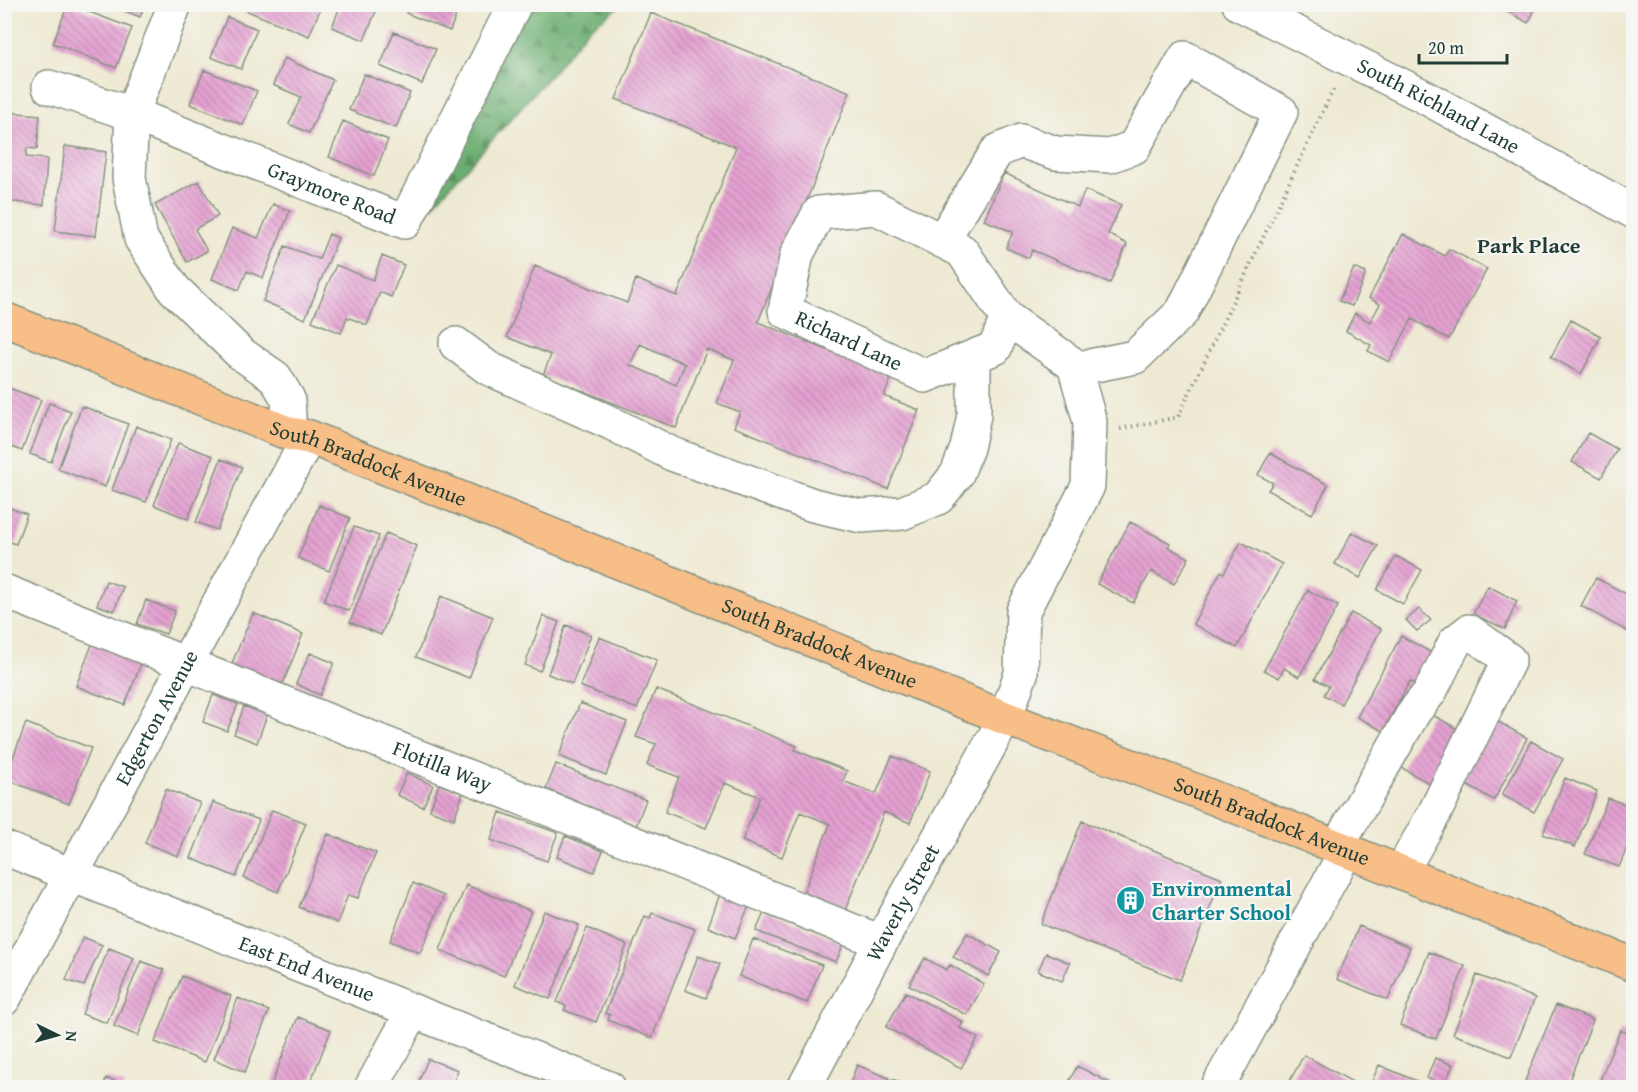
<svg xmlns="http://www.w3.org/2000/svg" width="1638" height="1092" viewBox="0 0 1638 1092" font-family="'Gentium Book Plus',serif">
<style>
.forest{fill:url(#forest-firs);stroke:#467653;stroke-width:1.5}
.building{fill:url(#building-back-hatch);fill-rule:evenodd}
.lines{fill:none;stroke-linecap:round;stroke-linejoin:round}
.minor-casing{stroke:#869383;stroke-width:36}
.major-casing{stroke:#869383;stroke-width:36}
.path{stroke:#869383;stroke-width:4;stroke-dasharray:1.5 4.5;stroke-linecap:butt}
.minor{stroke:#fff;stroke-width:33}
.major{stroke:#f7be87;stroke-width:33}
.labels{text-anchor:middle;stroke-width:4.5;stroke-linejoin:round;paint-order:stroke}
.street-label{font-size:21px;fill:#1f3d34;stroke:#f6f6f2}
.culture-label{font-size:21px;font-weight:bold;fill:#0d838f;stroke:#f6f6f2;text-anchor:start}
.neighbourhood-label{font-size:22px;font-weight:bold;fill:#1f3d34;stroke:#f6f6f2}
</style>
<defs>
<pattern id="forest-firs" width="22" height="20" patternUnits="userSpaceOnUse" patternTransform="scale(1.5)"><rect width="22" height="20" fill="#6daf72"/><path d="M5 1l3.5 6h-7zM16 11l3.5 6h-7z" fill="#59905e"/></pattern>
<pattern id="building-back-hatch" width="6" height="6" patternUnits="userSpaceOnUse" patternTransform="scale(1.5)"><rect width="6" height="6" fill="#e5a1d2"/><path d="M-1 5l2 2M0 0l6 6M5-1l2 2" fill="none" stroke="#b984ab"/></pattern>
</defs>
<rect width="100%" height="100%" fill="#f6f6f2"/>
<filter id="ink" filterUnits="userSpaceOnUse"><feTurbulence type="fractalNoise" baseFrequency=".0167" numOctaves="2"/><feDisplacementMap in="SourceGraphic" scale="12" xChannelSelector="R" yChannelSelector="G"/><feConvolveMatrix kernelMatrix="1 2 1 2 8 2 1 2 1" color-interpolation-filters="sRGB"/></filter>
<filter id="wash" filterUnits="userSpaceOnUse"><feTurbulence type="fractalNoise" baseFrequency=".008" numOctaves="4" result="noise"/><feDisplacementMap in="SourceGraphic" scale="24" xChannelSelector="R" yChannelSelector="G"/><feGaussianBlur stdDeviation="1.35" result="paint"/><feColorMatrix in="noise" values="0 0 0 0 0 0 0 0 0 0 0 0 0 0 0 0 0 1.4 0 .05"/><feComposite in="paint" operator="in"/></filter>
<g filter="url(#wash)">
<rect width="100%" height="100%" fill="#eee9d2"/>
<path class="forest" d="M526,5H621L587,30L553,72L425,214Z"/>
<g id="blocks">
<path class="building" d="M68,4L132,28L116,68L53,43Z
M108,4H145L140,17Z
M241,4H315L321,7L309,36L240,8Z
M341,4H379L364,40L332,27Z
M409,4H460L450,31L406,13Z
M1495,4H1538L1528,23Z
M651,13L850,92L758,322L892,376L884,396L919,410L888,489L734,427L740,412L717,403L734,360L707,349L676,428L543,375L551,355L507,337L535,266L627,303L636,279L677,296L736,147L616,99ZM640,344L685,364L676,385L630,365Z
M227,17L257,29L241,69L211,57Z
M394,32L436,49L422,84L380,66Z
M284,58L333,80L309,133L289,124L301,97L273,85Z
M204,70L257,91L243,125L190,104Z
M364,74L410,93L396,128L349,110Z
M6,112L40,115L37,149L27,148L26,157L47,159L44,205L4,201Z
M343,121L388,140L374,176L329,157Z
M65,146L106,152L96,236L55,231Z
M1004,173L1078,207L1085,190L1121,205L1108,234L1127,244L1110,283L1032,250L1029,258L1006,248L1013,232L984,220Z
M199,181L218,216L195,229L207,251L187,262L155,205Z
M273,204L290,211L263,278L247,271L239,290L212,279L232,228L258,238Z
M329,234L338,238L305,319L263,301L285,246L319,259Z
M1403,234L1445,256L1449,249L1487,269L1449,339L1412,319L1389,362L1368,351L1371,345L1346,331L1355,313L1370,322L1380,304L1369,298Z
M382,256L404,265L391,297L380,292L367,325L347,317L341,333L312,321L336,265L373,280Z
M1354,268L1366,273L1352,306L1339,301Z
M1571,320L1601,336L1581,374L1551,357Z
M4,386L41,400L22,451L4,444Z
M49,403L71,411L51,462L30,454Z
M82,406L128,424L105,487L58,469Z
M136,426L171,440L146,502L112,490Z
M1588,433L1617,449L1601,478L1572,462Z
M178,443L213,456L188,519L154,505Z
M1270,453L1328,485L1312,514L1268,490L1273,483L1258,475Z
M221,459L242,467L217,530L196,522Z
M319,505L350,518L329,571L298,558Z
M4,506L27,514L16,544L4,540Z
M1130,522L1170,543L1168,547L1189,558L1174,584L1151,571L1133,603L1097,584Z
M354,527L379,536L349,611L324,601Z
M1352,532L1378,546L1360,578L1335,564Z
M386,533L417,546L381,635L350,622Z
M1241,542L1282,564L1237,648L1193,624L1221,571L1224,573Z
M1396,556L1422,570L1403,604L1377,590Z
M1596,578L1634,598V635L1581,606Z
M106,581L123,587L114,611L97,605Z
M1488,586L1517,601L1505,629L1473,614Z
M1308,590L1338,606L1299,677L1284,668L1279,678L1264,670Z
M441,596L493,617L469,678L416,657Z
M146,600L175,611L166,634L137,624Z
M1419,609L1431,620L1417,631L1406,620Z
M253,613L303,634L281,688L230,668Z
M1351,613L1381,629L1341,704L1324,695L1329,686L1315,679Z
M543,616L559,622L540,671L525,665Z
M566,625L591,635L572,684L548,674Z
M1401,636L1445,660L1428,691L1410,681L1383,731L1357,717Z
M599,637L657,660L637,709L580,686Z
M93,642L142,661L125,705L76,686Z
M310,653L334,663L320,695L296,684Z
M656,689L797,746L795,750L847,771L843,781L876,794L892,756L930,771L910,823L884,812L844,913L802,896L830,824L800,812L782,857L742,841L760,797L725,783L706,828L665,812L679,777L647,765L656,744L636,737Z
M213,695L238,704L227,731L203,722Z
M580,703L627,722L606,775L559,756Z
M244,706L267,715L257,743L234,734Z
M1431,714L1463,732L1434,786L1402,768Z
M1495,720L1527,738L1494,800L1461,782Z
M26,723L91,748L69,804L5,779Z
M1531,741L1563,759L1534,812L1502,795Z
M556,764L646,800L636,826L546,789Z
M407,773L433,785L423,807L397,795Z
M1565,778L1597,791L1575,847L1543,834Z
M439,784L463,793L454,819L430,810Z
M166,789L200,803L178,856L145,843Z
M1608,798L1634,808V830L1619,867L1585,854Z
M213,802L259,820L236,877L191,858Z
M272,810L306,823L278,892L244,878Z
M500,812L558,833L547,861L491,840Z
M1082,821L1222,878L1180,980L1041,924Z
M328,834L376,853L358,898L348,895L337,923L299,907Z
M565,836L603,851L594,872L557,857Z
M413,883L444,896L420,953L390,941Z
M466,885L531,911L504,976L440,950Z
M720,894L749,906L735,938L708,927Z
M544,911L579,925L550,999L515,985Z
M765,911L844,943L836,962L756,931Z
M652,913L695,929L652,1038L608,1020L610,1015L605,1013L645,916L650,918Z
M1359,926L1410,947L1388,1000L1337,979Z
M587,928L627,945L596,1022L564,1010L566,1006L557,1002Z
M967,933L1001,952L988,976L953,957Z
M83,937L102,945L84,986L66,980Z
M753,939L822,965L807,1003L739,976Z
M109,948L134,958L107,1023L82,1014Z
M1429,952L1465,966L1436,1039L1400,1025Z
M1046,953L1070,963L1062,981L1038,971Z
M698,956L720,964L706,998L685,990Z
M925,958L946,970L950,965L984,984L967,1015L909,985Z
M141,961L164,970L138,1036L114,1026Z
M1477,975L1535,998L1511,1057L1453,1034Z
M182,976L231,996L205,1062L155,1042Z
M906,992L963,1022L960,1028L978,1038L961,1068L886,1027Z
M238,998L269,1011L245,1072L214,1059Z
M1556,1005L1593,1020L1566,1088H1541L1525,1081Z
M298,1017L331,1030L308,1088H270Z
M1620,1030L1634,1036V1088H1597Z
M1304,1055L1358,1085L1357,1088H1286Z
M1435,1058L1453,1065L1444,1085L1427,1078Z
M428,1059L458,1070L451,1088H416Z
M857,1065L889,1078L885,1088H848Z
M1379,1065L1419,1082L1417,1088L1370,1086Z
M1077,1066L1120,1088H1066Z
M106,1078L125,1085L123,1088H103Z
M892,1079L913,1087V1088H888Z"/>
</g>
</g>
<g filter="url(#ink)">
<use href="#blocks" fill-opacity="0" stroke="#869383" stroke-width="1.5"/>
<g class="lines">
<defs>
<g id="minor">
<path d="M175,4L132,114L129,178L141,239L174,289L240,353L275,377L288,399L290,434"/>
<path id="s1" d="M1239,4L1423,96L1634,212"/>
<path id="s2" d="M49,87L132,114L405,222L515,4"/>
<path d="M942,241L997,151L1021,141L1056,153L1110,156L1134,147L1185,58L1281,112L1182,312L1135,357L1075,369"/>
<path d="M456,344L488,368L611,423L672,454L813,505L861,516L902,513L938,498L957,474L967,448L974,415V357"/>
<path id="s3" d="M4,591L881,942"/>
<path d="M1337,847L1414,712L1430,692L1455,642L1469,631L1509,660L1435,812L1401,872"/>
<path id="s4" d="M4,848L413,1011L609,1088"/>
<path id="s5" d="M4,999L309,437"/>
<path d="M371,1088L413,1011"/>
<path id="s6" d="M804,1088L881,942L1005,718L1021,674L1023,611L1088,486L1090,422L1074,365L1007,318L962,251L876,208L819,213L797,254L785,311L925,376L995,348L1007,318"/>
<path d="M1217,1088L1346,851"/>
</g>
<g id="major">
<path id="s7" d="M4,319L290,434L309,437L1005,718L1194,790L1634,965"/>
</g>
</defs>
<use href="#minor" class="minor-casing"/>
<use href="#major" class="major-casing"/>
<path class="path" d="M1120,429L1178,417L1335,86"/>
<use href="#minor" class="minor"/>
<use href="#major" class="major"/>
</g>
</g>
<defs>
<symbol id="building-disc" viewBox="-11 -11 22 22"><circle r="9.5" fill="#0f9aa8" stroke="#f6f6f2"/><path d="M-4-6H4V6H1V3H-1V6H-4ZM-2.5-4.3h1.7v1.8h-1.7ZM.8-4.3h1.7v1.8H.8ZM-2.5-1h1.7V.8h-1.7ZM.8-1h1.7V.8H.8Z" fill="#fff"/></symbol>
</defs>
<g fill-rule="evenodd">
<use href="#building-disc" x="1114" y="884" width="33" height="33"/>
</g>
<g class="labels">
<g class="street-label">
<text dy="7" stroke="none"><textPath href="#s1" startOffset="224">South Richland Lane</textPath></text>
<text dy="7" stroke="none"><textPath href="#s2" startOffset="302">Graymore Road</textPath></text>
<text dy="7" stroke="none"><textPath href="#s6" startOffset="1286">Richard Lane</textPath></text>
<text dy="7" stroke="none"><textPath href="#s7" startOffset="392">South Braddock Avenue</textPath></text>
<text dy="7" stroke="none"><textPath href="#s7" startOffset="878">South Braddock Avenue</textPath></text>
<text dy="7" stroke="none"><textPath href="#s5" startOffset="320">Edgerton Avenue</textPath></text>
<text dy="7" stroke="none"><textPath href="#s3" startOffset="472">Flotilla Way</textPath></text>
<text dy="7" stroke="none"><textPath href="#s7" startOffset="1364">South Braddock Avenue</textPath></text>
<text dy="7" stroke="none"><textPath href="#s6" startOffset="210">Waverly Street</textPath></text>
<text dy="7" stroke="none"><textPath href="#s4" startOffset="326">East End Avenue</textPath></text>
</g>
<g class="culture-label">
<text x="1152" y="896">Environmental<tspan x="1152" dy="24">Charter School</tspan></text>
</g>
<g class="neighbourhood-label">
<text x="1529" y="253">Park Place</text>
</g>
</g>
<rect width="1638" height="1092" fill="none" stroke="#f6f6f2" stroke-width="24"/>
<g transform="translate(57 1035) rotate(95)" stroke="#f6f6f2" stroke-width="4.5" paint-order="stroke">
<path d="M0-4.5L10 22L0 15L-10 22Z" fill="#1f3d34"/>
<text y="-9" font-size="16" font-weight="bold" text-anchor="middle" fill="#1f3d34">N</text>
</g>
<path d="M1419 54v9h88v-9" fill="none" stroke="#1f3d34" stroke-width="3"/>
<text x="1428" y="54" font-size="18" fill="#1f3d34" stroke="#f6f6f2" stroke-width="4.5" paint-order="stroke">20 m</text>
</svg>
